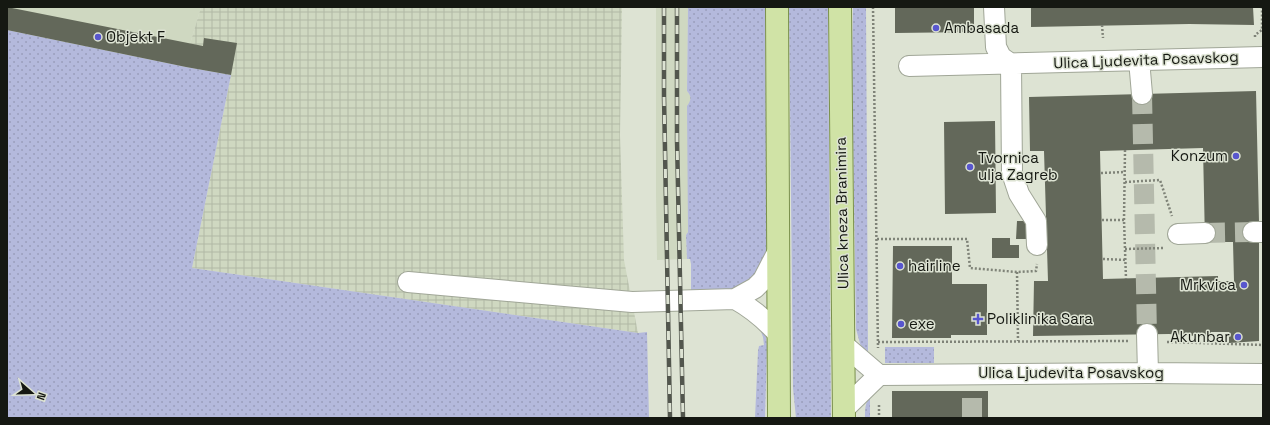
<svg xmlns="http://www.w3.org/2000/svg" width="1270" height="425" viewBox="0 0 1270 425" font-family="'Space Grotesk',sans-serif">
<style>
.built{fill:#cfd8c1}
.industrial{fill:url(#industrial-grid)}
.grass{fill:url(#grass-dots)}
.building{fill:#63685a;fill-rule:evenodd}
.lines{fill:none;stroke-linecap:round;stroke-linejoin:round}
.minor-tunnel{stroke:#b5baac;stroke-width:20;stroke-dasharray:20 10;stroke-linecap:butt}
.minor-casing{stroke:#a0a697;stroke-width:22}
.major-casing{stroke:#7a904c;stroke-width:24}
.path{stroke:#7f8378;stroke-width:2.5;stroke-dasharray:2 2;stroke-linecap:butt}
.minor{stroke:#fff;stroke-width:20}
.major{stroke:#d0e3a6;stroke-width:22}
.rail-casing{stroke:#52564d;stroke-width:4.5}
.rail{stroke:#dde3d3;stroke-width:3;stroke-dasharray:9;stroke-linecap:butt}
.poi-dot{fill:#5856ce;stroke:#dde3d3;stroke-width:1.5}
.labels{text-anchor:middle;stroke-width:3;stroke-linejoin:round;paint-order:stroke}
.poi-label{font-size:15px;fill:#151812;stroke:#dde3d3;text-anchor:start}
.street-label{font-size:15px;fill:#151812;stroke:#dde3d3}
</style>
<defs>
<pattern id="industrial-grid" width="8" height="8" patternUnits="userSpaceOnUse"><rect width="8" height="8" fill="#cfd8c1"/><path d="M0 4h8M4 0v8" fill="none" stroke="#b1b9a5"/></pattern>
<pattern id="grass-dots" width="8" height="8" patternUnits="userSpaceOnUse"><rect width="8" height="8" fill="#b4b9dc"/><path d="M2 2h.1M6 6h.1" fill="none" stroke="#9a9ebc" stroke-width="1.8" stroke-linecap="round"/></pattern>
</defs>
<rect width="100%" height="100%" fill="#dde3d3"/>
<path class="built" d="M7,7H201L190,44L186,67L7,30Z
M656,7H688L687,91L691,96L688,232L686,235L687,259L657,260L656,195Z"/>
<path class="industrial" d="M201,7H622L620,135L624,260L638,333L192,268L231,75L186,67L190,44Z"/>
<path class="grass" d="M688,7H765L767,238L766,257L758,276L737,289L691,290V264L690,259H687L686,235L688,232L687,106C691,100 692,97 687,91Z
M789,7H828L831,418H796L793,388Z
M853,7H866L868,352L861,347L856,329L852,68Z
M7,30L186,67L231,75L192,268L638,333L647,332L649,418H7Z
M762,327L766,336L767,346L765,418H755L758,351L759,346L764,345L763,337L760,329Z
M885,347H934V363H885Z
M870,396V418H865C865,409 865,403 870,396Z"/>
<path class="building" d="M7,7L203,46L204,38L237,43L231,75L186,67L7,30Z
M895,7H974V32L895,33Z
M1031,7H1253L1254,25L1189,24L1031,27Z
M1256,91L1259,222L1253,223L1259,241V341L1229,343V332H1211V337L1169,334L1033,336L1034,281H1048L1044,151H1030L1029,97ZM1203,148L1205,242H1233L1234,281H1218V276L1103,279L1100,151Z
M995,121L996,213L945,214L944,122Z
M1017,221H1031L1030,239H1016Z
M992,238H1010V245H1019V258H992Z
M893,246H952V284H987V335H951V338H892Z
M892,391H988V418H892Z"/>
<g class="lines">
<path class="minor-tunnel" d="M1142,94L1147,334
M1205,233L1253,232
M972,418V391"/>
<defs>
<path id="minor" d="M994,7L996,47L1001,57L1011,64L1012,173L1019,194L1036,221L1037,245
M1139,60L1142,94
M909,66L1263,57
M1253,232H1263
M1178,234L1205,233
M778,251L763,280L755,288L735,299C753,309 765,319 779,335
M408,282L632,302L735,299
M1147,334L1148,373
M844,345L879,375L1148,373L1263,374
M844,409L879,375"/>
<path id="major" d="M777,7L779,418
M840,7L844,418"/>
</defs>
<use href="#minor" class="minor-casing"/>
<use href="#major" class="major-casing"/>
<path class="path" d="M873,7L878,348
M1102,25L1103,38
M1255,37V35L1262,30V7
M1125,150L1124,220L1126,279
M1034,173L1045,174
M1101,173L1125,172
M1125,182L1160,180L1172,216
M1102,220H1124
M877,239H967L970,268L1017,272L1036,271L1037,264
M1125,249L1164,248
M1103,259L1126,260
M1017,272L1018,341
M878,342L1128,341
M1167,342L1263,345
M879,405V418"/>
<use href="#minor" class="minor"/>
<use href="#major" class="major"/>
<defs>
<path id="rail" d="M664,7V96L670,418
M677,7V140L683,418"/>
</defs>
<use href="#rail" class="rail-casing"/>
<use href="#rail" class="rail"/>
</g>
<g class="poi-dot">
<circle cx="936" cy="28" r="4"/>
<circle cx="98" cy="37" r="4"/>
<circle cx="1236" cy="156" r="4"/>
<circle cx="970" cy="167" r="4"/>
<circle cx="900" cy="266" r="4"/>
<circle cx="1244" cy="285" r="4"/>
<path d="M976 313h4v4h4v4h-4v4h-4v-4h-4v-4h4z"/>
<circle cx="901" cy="324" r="4"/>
<circle cx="1238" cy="337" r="4"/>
</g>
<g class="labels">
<g class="poi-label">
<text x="944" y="33">Ambasada</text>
<text x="106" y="42">Objekt F</text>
<text x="1228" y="161" text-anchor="end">Konzum</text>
<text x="978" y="163">Tvornica<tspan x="978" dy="17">ulja Zagreb</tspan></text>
<text x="908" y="271">hairline</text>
<text x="1236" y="290" text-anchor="end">Mrkvica</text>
<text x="987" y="324">Poliklinika Sara</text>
<text x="909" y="329">exe</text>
<text x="1230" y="342" text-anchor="end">Akunbar</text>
</g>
<g class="street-label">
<text transform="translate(1146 60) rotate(-2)" y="5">Ulica Ljudevita Posavskog</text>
<text transform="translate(842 213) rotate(-91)" y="5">Ulica kneza Branimira</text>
<text x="1071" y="378">Ulica Ljudevita Posavskog</text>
</g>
</g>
<rect width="1270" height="425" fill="none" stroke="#151812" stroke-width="16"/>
<g transform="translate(32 393) rotate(110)" stroke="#dde3d3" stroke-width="3" paint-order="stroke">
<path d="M0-3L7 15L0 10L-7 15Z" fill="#151812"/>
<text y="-6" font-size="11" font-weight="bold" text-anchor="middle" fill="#151812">N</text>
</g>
</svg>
